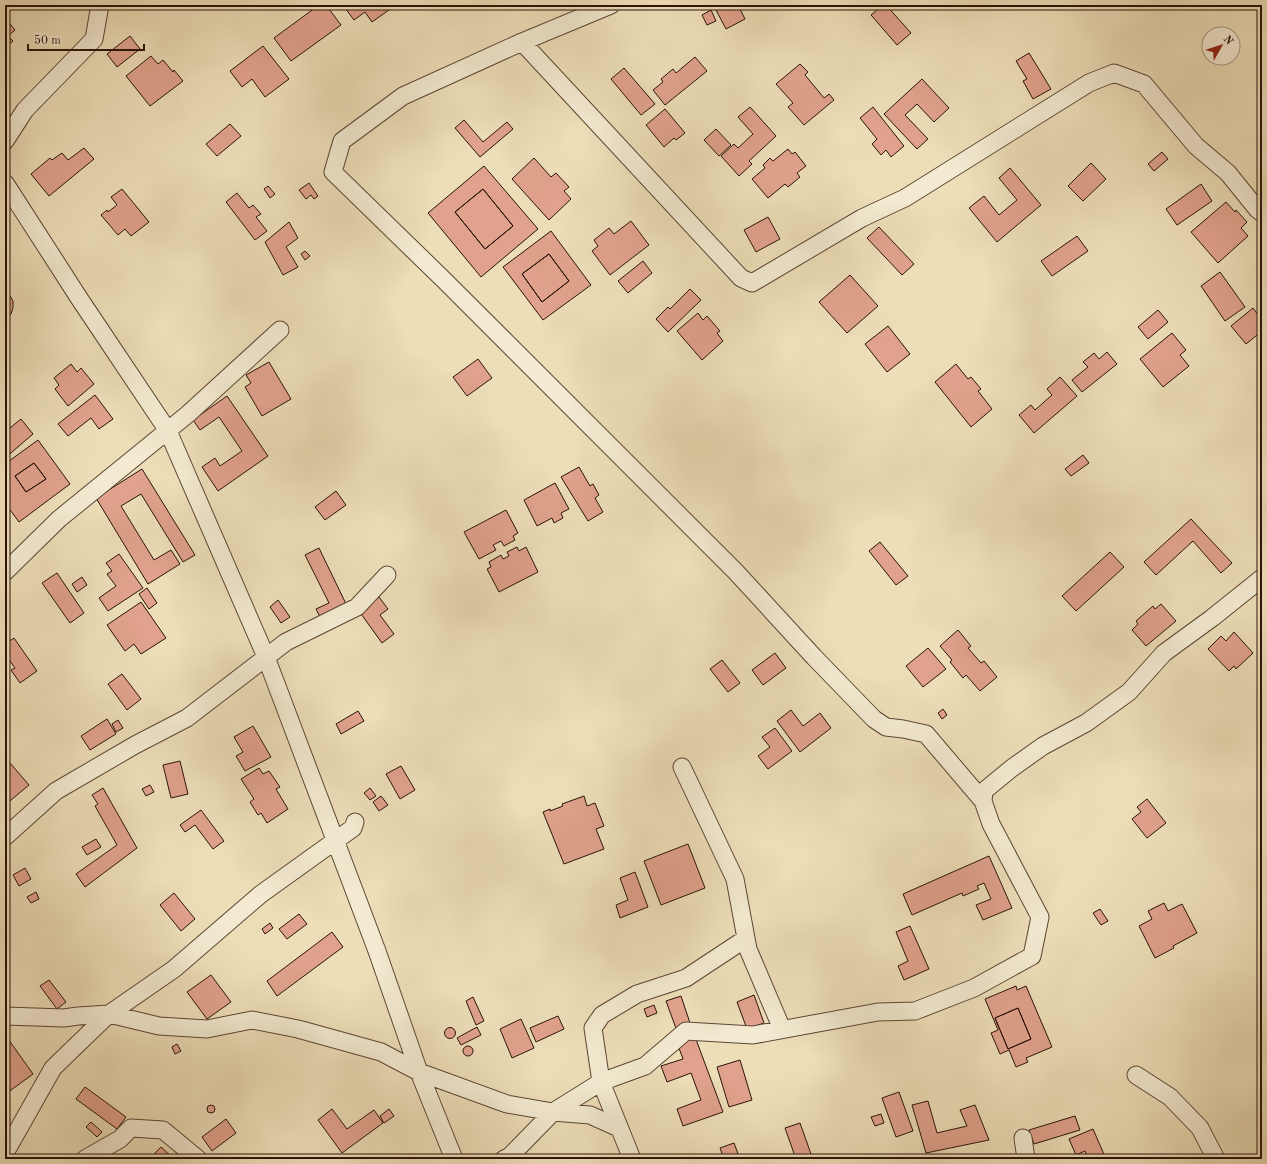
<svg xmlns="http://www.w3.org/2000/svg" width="1267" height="1164" viewBox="0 0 1267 1164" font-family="'Old Standard TT',serif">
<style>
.building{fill:#e0a28c;stroke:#2a1309;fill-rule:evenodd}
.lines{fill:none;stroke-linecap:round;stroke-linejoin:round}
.street-casing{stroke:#5b4635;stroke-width:19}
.street{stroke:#f3ead1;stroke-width:17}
</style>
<rect width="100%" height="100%" fill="#eddeb8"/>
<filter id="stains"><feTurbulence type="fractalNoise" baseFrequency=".005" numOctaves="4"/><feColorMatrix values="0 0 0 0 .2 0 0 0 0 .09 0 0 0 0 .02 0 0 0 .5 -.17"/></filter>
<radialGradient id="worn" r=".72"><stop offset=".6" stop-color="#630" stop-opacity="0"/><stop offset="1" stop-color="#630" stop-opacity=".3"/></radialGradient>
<path class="building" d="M319,5H326L341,25L291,61L274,38Z
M343,5H396L372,22L365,12L354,20Z
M725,5H738L745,19L726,29L716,10Z
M883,5H886L911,33L897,45L871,15Z
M711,10L716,21L707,25L702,15Z
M5,18L15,30L8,36L13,41L5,48Z
M130,36L140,49L117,67L107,54Z
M263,46L289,79L265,97L252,79L242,87L230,71Z
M1029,53L1051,89L1033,99L1023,81L1027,79L1016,61Z
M151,56L158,64L163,60L173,72L174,70L183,81L150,106L126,76Z
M695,57L707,71L665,105L653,90L663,82L661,79L673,69L676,73Z
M800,64L808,72L805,75L824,98L829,94L834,100L804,125L788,107L793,103L776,84Z
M624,68L655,104L641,115L611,79Z
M922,79L949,108L934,122L917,104L905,115L928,139L917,149L884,114Z
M750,107L776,136L749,161L752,164L739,176L721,156L734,144L738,148L753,134L738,117Z
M873,107L904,146L891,157L886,150L881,155L872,144L877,139L860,118Z
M665,109L685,133L676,140L674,138L664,147L646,125Z
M464,120L483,142L507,122L513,129L480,157L455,128Z
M230,124L241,136L217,156L206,144Z
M716,129L731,145L719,156L704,140Z
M84,148L94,159L49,196L31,174L50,158L52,160L62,153L68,160Z
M788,149L792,154L795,152L806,166L797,173L800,177L788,187L785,184L768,198L752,179L765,168L763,165L770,158L773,161Z
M1162,152L1168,159L1154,171L1148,164Z
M534,158L551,177L556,173L569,187L564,191L571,199L549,220L512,179Z
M1091,163L1106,179L1083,201L1068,186Z
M484,166L538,229L481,277L428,213ZM483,189L513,226L485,249L455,212Z
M1010,168L1041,205L997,242L969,208L984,196L999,215L1017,200L999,178Z
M309,183L318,196L314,199L311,195L306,199L299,190Z
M1201,184L1212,201L1177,225L1166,209Z
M268,186L275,194L270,198L264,189Z
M122,189L149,222L131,236L125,229L118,235L101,215L107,210L108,212L117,205L111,197Z
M483,189L513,226L485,249L455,212Z
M237,193L249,208L253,205L261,214L256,217L267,231L255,240L226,202Z
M1226,202L1235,212L1236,210L1247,222L1241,228L1248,236L1218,263L1191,232Z
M768,217L780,239L756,252L744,230Z
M631,221L649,245L610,275L592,251L598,246L594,240L609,228L614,234Z
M289,222L298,238L286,247L298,267L283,275L265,242Z
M879,227L914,264L902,275L867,238Z
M551,231L591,285L543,320L503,267ZM549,254L569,281L542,302L522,274Z
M1077,236L1088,251L1052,276L1041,261Z
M305,251L310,256L305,260L301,254Z
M549,254L569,281L542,302L522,274Z
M643,261L652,273L628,293L618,281Z
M1220,272L1245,307L1225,321L1201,286Z
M850,275L878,306L847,333L819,302Z
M690,289L701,300L668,332L656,319L668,307L670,309Z
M5,291L10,296L13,301V308L11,314L5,319Z
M1253,308L1262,320V331L1246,344L1231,326Z
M1158,310L1168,322L1148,339L1138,327Z
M698,313L703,320L707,316L720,331L717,333L723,341L702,360L677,331Z
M888,326L910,354L887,372L865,344Z
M1172,333L1186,350L1180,355L1189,366L1163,387L1140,359Z
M1107,352L1117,364L1082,392L1072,380L1088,367L1083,362L1094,353L1099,359Z
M478,359L492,378L467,396L453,377Z
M269,362L291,399L262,416L245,387L251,383L246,375Z
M71,364L77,372L81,368L94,384L68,406L55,389L59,385L54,378Z
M956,364L968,379L971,377L981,389L978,391L992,409L971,427L935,382Z
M1060,377L1077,396L1034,433L1019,415L1031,405L1035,410L1052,395L1047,389Z
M95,395L113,419L99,429L91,418L68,436L58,424Z
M227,396L268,456L218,491L202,467L215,458L220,466L242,451L219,417L200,430L193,420Z
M21,419L33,434L5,458V444L9,441L5,436V432Z
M38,440L70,484L19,522L5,503V464ZM34,463L46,479L26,492L15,476Z
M1083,455L1089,463L1071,476L1065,469Z
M34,463L46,479L26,492L15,476Z
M579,467L590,486L593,484L599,495L595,498L603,512L588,521L561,477Z
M142,469L195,555L183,562L141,494L121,506L154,560L171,550L180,564L148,584L96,498Z
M555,483L569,509L561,513L563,518L554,523L552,518L537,526L524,500Z
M336,491L346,505L325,520L315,507Z
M506,510L518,533L513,536L515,540L504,546L501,541L493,545L496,550L479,559L464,532Z
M1191,519L1232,563L1221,573L1193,541L1156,575L1144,562Z
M880,542L908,576L896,585L869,551Z
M517,547L519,551L526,547L538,572L499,592L487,569L491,567L489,562L501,555L503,559L509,556L507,552Z
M319,548L348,608L322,621L316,609L329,603L305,555Z
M1110,552L1124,567L1076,611L1062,596Z
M119,554L143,588L108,611L99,598L116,586L107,574L112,571L106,563Z
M57,573L84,613L70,623L42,583Z
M82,577L87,585L77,592L72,584Z
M147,588L157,603L149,609L139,594Z
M379,597L388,609L380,615L394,634L382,643L359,611Z
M278,600L290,617L281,623L270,607Z
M141,602L166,638L141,654L134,644L125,651L107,625Z
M1161,604L1176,621L1146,646L1132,630L1138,624L1136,621L1153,606L1155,609Z
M958,630L971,646L968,648L981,663L984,661L997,677L980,691L966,675L963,678L950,662L952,660L940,646Z
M1234,632L1253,653L1236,669L1234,666L1229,671L1208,649L1221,636L1226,641Z
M14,638L37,671L20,683L11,670L15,668L5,654V644Z
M928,648L946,669L923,687L906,666Z
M775,653L786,668L763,685L752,670Z
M722,660L740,683L728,692L710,669Z
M122,674L141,699L127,710L108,684Z
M943,709L947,715L942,719L938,713Z
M791,710L803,726L820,713L831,728L800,752L777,721Z
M358,711L364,721L341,734L336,724Z
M107,719L116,734L90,750L81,736Z
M118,720L123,728L116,732L112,724Z
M253,726L271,757L245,771L236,756L243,752L234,737Z
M775,728L792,751L768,769L758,756L770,747L762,737Z
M180,761L188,794L171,798L163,765Z
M10,763L29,785L5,805V767Z
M401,766L415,790L400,799L386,774Z
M259,768L263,774L269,771L280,787L276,789L288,809L267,823L261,813L258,815L250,802L254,799L241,779Z
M150,785L154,792L146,796L142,789Z
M103,788L137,848L85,887L76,874L117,845L95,806L98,804L92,795Z
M370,788L376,796L370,800L364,793Z
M381,796L388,805L379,811L373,802Z
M584,796L587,806L595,803L604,826L596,829L604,849L564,864L543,812L550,809V811L563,806L562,804Z
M1147,799L1166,823L1147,838L1132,819L1141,812L1137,807Z
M201,810L224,841L213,849L195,825L185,832L180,825Z
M96,839L101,847L87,855L82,847Z
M688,844L705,888L661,905L644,861Z
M989,856L1012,908L983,920L976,905L991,899L984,883L977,886L979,889L963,896L962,893L912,915L903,894Z
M25,868L31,879L19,886L13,875Z
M635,872L648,907L620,918L616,905L628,900L620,878Z
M36,892L39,899L31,903L27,897Z
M174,893L195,919L181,931L160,905Z
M1164,903L1168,911L1182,904L1197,933L1173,946L1174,948L1155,958L1139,926L1152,919L1148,911Z
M1100,909L1108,921L1101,925L1093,913Z
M299,914L307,924L287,939L279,929Z
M270,923L273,928L265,934L262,929Z
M910,926L929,969L904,980L898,966L908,961L896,932Z
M332,932L343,947L277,996L267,981Z
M211,975L231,1002L207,1019L187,992Z
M49,980L66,1002L57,1009L40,986Z
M1016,986L1017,990L1026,986L1052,1047L1026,1058L1028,1062L1016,1067L1009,1050L1000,1054L991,1033L998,1030L985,999ZM1018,1008L1031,1039L1008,1049L995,1018Z
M754,995L764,1023L747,1029L737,1002Z
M681,996L691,1026L677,1031L666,1001Z
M473,997L484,1021L476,1025L466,1001Z
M654,1005L657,1013L647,1017L644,1009Z
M1018,1008L1031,1039L1008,1049L995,1018Z
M558,1016L564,1029L536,1042L530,1028Z
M521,1019L534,1048L512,1058L500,1029Z
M477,1027L481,1035L461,1045L457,1038Z
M444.5 1033a5.5 5.5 0 1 1 11 0a5.5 5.5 0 1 1-11 0Z
M694,1034L723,1112L683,1126L677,1109L701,1100L691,1073L667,1082L661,1066L683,1059L676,1040Z
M6,1036L33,1074L7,1093L5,1090V1072L9,1069L5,1062Z
M177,1044L181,1051L175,1054L172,1047Z
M463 1051a5 5 0 1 1 10 0a5 5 0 1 1-10 0Z
M740,1060L752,1100L729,1107L717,1067Z
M85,1087L126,1117L117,1129L76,1099Z
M899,1092L913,1131L896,1137L882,1098Z
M928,1101L937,1133L967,1126L960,1110L975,1105L989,1140L926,1153L912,1105Z
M207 1109a4 4 0 1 1 8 0a4 4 0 1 1-8 0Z
M332,1109L347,1129L374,1110L383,1123L342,1153L318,1120Z
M389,1109L394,1116L384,1123L380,1116Z
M881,1114L884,1123L875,1126L871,1117Z
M1075,1116L1080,1130L1034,1144L1029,1130Z
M226,1119L236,1133L212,1151L202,1137Z
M91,1122L102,1132L97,1137L86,1127Z
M800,1123L811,1154L796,1159L785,1128Z
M1093,1129L1106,1159H1088L1085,1151L1076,1155L1069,1139Z
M734,1143L740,1159H724L720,1148Z
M161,1147L174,1159H155L152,1156Z"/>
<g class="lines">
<defs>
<path id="street" d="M611,5L522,42L403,96L342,141L333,172L445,281L736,572L814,657L874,719L886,727L903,729L926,734L983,801
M522,42L741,278L752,283L862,218L905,198L1089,83L1114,73L1144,84L1196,146L1228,173L1257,209L1262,213
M5,141L25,110L94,39L100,5
M5,183L79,298L168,431L266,657L377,951L419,1072L454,1159
M5,572L59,519L188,414L280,330
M682,767L735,879L748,949L782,1029
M5,837L56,791L135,745L187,718L286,642L357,607L387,575
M5,1016L64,1018L78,1016L109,1014L159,1026L207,1029L252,1020L298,1029L381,1052L419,1072L507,1104L553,1112L590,1115L619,1128
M1136,1075L1170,1097L1200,1128L1216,1159
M1023,1138L1026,1159
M5,1153L53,1068L109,1014L174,969L261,894L353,828L355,822
M85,1159L120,1139L131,1128L163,1130L198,1159
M504,1159L510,1156L553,1112L601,1082L645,1066L686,1031L753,1035L878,1012L915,1011L974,988L1032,956L1040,917L991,824L983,801L984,791L1012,768L1043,746L1086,723L1129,692L1164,653L1212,618L1262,578
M632,1159L601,1082L593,1028L602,1015L637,994L686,978L739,943"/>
</defs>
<use href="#street" class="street-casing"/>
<use href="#street" class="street"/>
</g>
<rect width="1267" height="1164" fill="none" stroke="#eddeb8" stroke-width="20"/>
<rect x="6" y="6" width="1255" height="1152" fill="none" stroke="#2a1309" stroke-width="2"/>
<rect x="10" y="10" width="1247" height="1144" fill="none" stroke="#2a1309"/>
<g transform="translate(1221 46) rotate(51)"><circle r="19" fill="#f3ead1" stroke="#a39481"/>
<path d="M0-3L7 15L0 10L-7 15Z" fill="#8f2418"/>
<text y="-6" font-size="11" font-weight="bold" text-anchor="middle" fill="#2a1309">N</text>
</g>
<path d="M28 44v6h116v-6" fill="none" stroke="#2a1309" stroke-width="2"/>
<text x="34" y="44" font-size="12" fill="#2a1309" stroke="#f3ead1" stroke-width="3" paint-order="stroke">50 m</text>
<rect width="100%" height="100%" filter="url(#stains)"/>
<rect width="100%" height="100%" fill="url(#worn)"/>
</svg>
